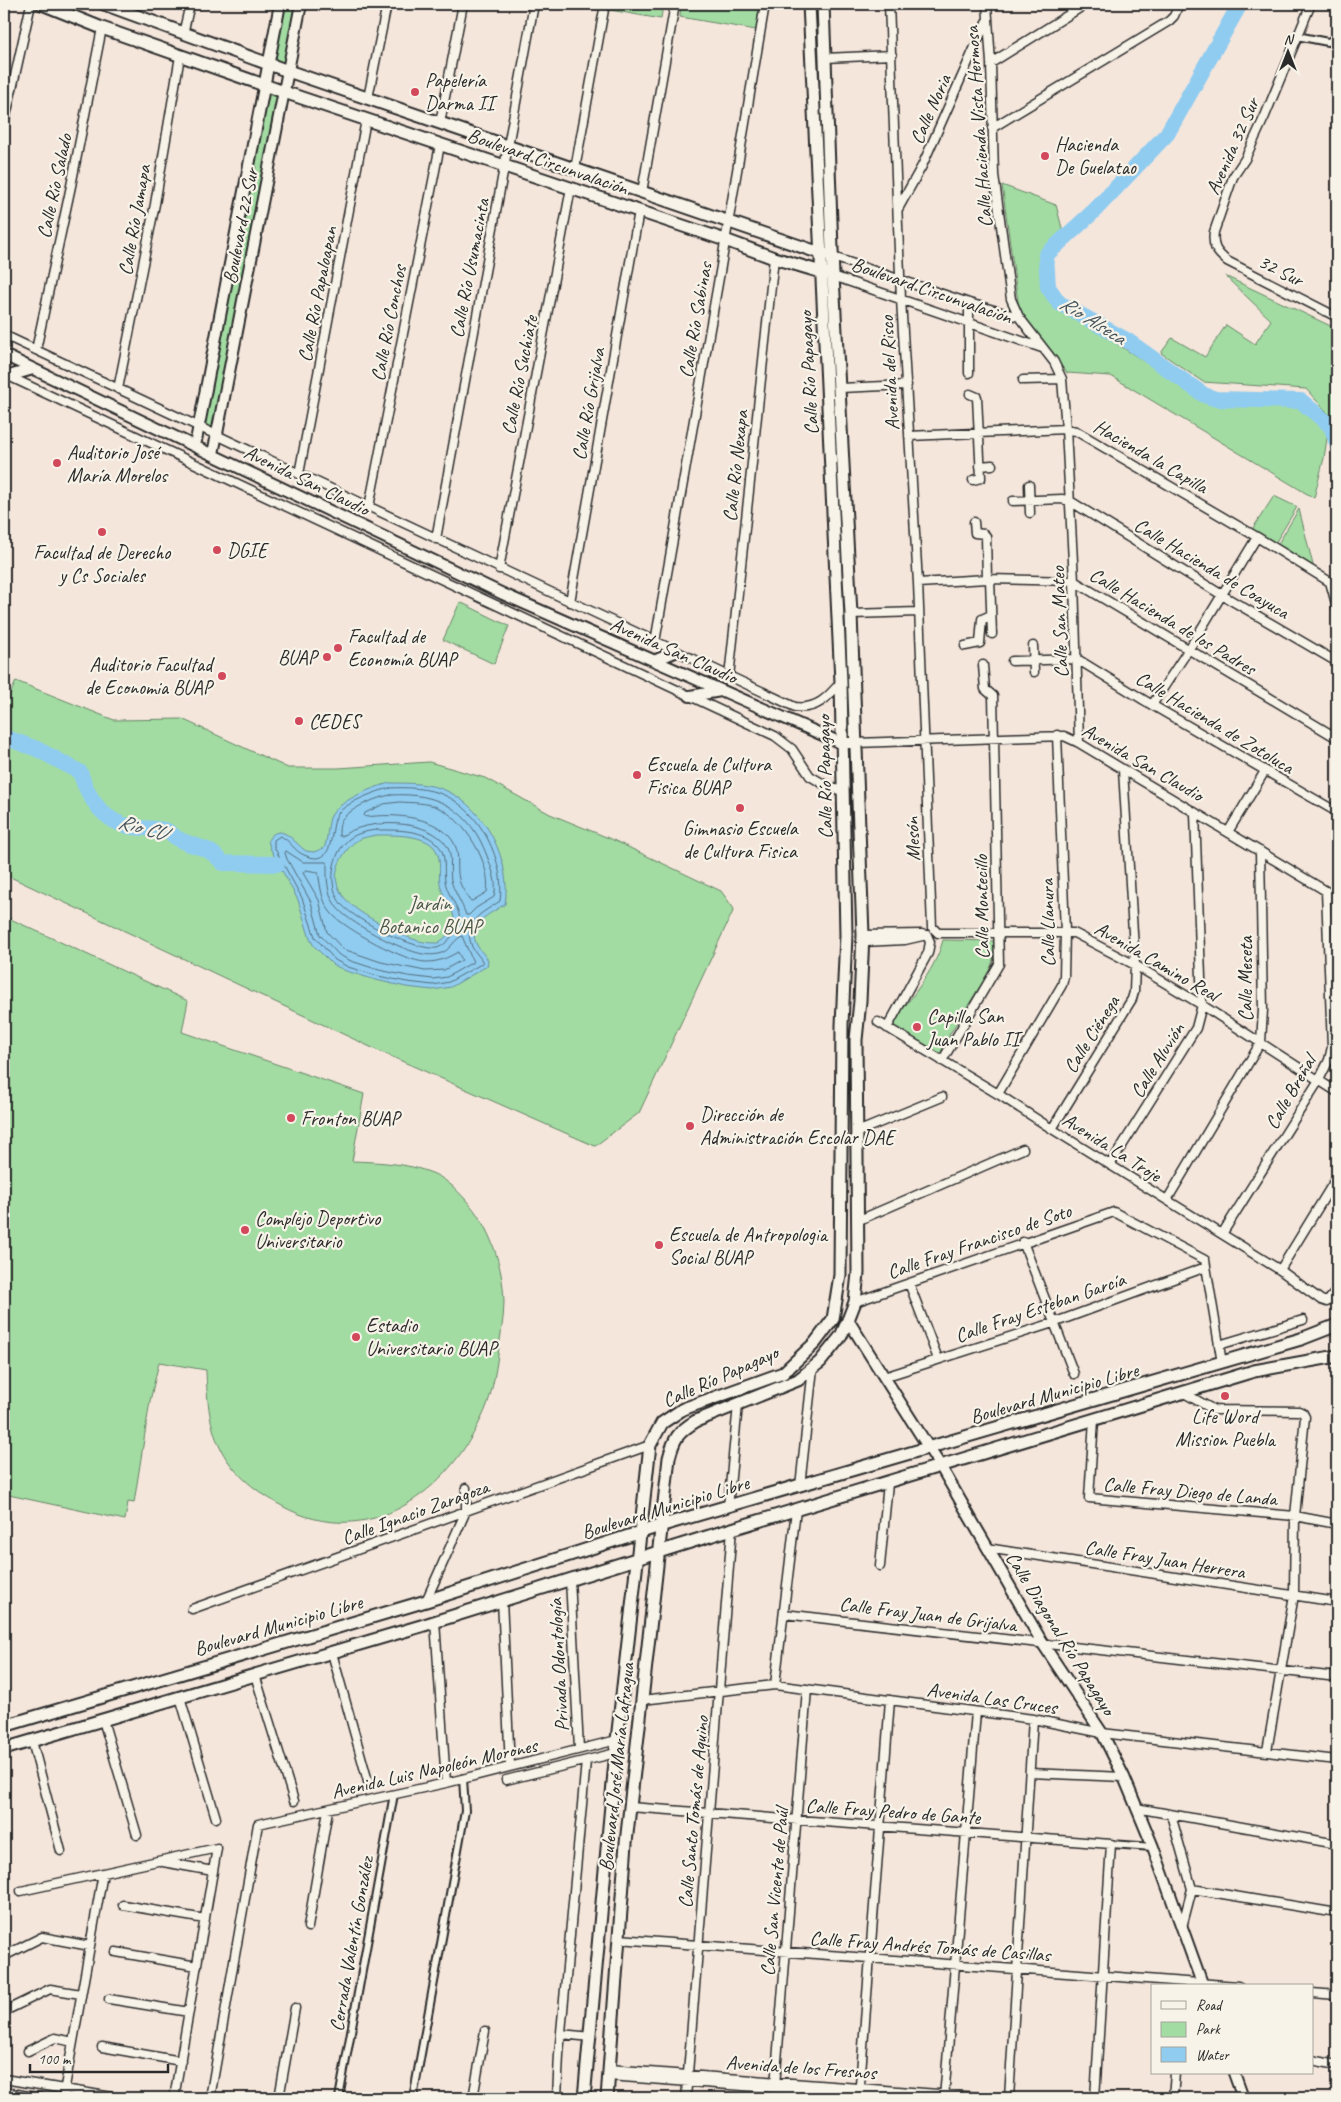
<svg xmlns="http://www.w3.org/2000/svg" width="1341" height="2102" viewBox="0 0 1341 2102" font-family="Caveat,sans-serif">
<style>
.green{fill:#a2dca2;stroke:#668466}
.water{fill:#90ccf0;stroke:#688ca1;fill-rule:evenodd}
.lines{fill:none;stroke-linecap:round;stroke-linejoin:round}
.shore{stroke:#536b7a;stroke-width:1}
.river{stroke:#90ccf0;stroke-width:16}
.pedestrian-casing{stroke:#2b2b2b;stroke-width:10}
.minor-casing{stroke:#2b2b2b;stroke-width:11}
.tertiary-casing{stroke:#2b2b2b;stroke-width:14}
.secondary-casing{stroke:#2b2b2b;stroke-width:15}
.pedestrian{stroke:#f7f3e8;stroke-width:6}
.minor{stroke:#f7f3e8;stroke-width:8}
.tertiary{stroke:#f7f3e8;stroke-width:10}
.secondary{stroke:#f7f3e8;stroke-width:11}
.poi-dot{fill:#d1495b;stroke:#f7f3e8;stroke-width:2}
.labels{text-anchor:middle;stroke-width:4.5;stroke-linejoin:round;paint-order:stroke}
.poi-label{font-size:20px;fill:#2b2b2b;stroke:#f7f3e8;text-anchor:start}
.street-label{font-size:20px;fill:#2b2b2b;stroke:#f7f3e8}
.park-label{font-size:20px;fill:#495749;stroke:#f7f3e8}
.water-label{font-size:21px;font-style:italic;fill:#44535c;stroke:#f7f3e8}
</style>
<rect width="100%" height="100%" fill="#f5e6dc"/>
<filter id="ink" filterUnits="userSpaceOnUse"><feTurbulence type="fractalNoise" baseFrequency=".02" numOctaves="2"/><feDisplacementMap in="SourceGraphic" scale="10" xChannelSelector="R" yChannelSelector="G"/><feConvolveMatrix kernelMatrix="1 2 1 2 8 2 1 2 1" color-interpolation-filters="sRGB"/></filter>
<g filter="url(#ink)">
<path class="green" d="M281,4H301L288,72L270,65Z
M611,4H663L661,19L610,10Z
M681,4H760L756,30L680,17Z
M266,82L285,89L217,436L199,427Z
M1002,185L1056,205L1063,232L1043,252L1049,300L1204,400L1302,408L1328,432L1324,458L1314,498L1111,376L1067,373L1019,309Z
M1225,276L1337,329V429L1335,421L1306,389L1203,382L1161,353L1172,338L1205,357L1226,325L1255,344L1271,320Z
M1274,496L1297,507L1274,545L1251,531Z
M1299,509L1314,569L1276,547Z
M460,602L509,626L494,664L443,640Z
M16,681L114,720L182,719L288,768H338L429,762L485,778L550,814L611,839L721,891L734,909L639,1113L595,1146L381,1052L4,874V709Z
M4,916L188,1001L182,1032L364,1094L352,1161C378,1162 407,1163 432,1173C445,1178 456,1189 465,1199C490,1226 503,1265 504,1302C504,1319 500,1338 498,1355C495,1376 491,1400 481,1419C443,1499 360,1554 275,1502C218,1467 208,1435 206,1370L159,1362L150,1401L134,1503L128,1502L125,1520L4,1494Z
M943,940L994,941L993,960L989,973L949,1035L950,1042L946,1048L942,1049L940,1058L932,1059L890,1028C908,999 934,974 943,940Z"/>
<path class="water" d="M390,783C408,783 430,783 447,791C486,809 512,862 505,904C491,914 464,923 478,947C481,952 485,955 488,960L487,966L451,987L433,990L406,987L376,980L346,971L332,964L314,946L310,939L298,900L270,848L268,840C281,820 294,843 306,851L314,852L324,848C328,839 327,828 330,818C337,801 373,787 390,783ZM377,835C393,835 420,834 433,846C443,857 438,870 440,883C444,907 471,920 438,943C417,944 401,934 383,925C358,912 321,891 343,856C353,840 359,838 377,835Z"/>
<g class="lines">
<path class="shore" d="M390,788C407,787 428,788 444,795C480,810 506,862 500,901C483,913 462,920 472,947C475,953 481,957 483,963L449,982L433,985L407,982L378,976L348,967L335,960L315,937L302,898L274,847V840L280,836C290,840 294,851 304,855C338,870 328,826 338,813C348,802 376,791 390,788Z
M391,795C439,792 470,810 487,856C492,869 498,883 494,897L476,908L469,915H466C463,905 452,888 451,880C449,869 453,857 447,846C430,818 366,818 342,836H339C339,830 339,821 344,817C354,807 377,797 391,795Z
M400,802C412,803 427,802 439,808C464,819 492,864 487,892L472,901L469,900C466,894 460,886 459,879C456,868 460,856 455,845C442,816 393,813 367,817L364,816L365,813L384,804Z
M377,830C394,830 421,829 435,842C448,853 443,866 445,881C448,902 471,913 452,936C448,941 443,946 437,948C416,951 357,921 342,905C327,887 331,854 349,839C357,833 367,831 377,830Z
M286,851L303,862H327C327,878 326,892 336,906C346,922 403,951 423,954C427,955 434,955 438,954C450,952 453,940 462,936L473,962L447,977L433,979L408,976L379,970L351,961L339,955L320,935L311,902L287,859L285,853Z
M306,870L318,872C321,888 321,901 332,914C345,929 406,962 426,962C439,962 447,958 458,952L462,960L444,970L425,971L381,962L343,949L327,932L319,900L303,873Z"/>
<path class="river" d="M1240,4L1167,134L1093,212L1046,255L1048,287L1059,303L1128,341L1204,395L1216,399L1301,401L1331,426L1337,443
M4,737L37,749L80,772C88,798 104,823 133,827C143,829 154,828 164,830C170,831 174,837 180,840C199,849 207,845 223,863L277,864"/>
<defs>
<path id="pedestrian" d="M1297,36L1328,42L1337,37
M1111,1844L1153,1847
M339,2098L394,1794
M413,2098L465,1811L463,1778"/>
<path id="minor" d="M889,4L901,299L918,583L932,927L938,933H1074L1135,965L1202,1005L1337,1092
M987,4L991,63L994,175L1011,299L1019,317L1054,362L1062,379L1066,429L1074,581L1079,743
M1311,4L1265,116L1245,159L1233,177L1214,232C1212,246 1216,252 1227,261L1337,317
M183,34L190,4
M825,58L892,55
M991,63L1086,4
M368,98L387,4
M440,123L463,4
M4,125L31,4
M992,128L1169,21L1174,16L1179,4
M575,169L605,4
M642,192L675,4
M898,209L922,166L986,22
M833,257L969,303L1019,317
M833,276L1042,348
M969,303V373
M4,335L795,707C817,710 828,697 841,682
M36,350L71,186L102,28
M4,374L775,736L792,749L810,776L827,786L842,791
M1023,380L1062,379
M840,388L907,385
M118,389L155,204L180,56
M970,394L977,397L981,478L973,480
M909,436L1066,429L1076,431L1257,537L1330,582L1337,607
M980,466L992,465
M299,474L366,120
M1029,485L1030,513
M1013,501L1062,499L1070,501L1222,595L1337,662
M369,507L440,145
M974,522L975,533L984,534L986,536L987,579
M436,539L534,4
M499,569L571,188
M990,579L992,634
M918,583L987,579L1074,581L1337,738
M570,602L639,211
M851,614L919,612
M655,642L720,272L765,4
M965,646L980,643L982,619L991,615
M1033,646L1034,672
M1012,661L1077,659L1152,705L1337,812
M729,677L774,258
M1152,705L1189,649L1257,537
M856,743L1064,736L1079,743L1326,891L1337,901
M1228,832L1265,771
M863,935L922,934
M863,942L905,940L927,935
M878,1022L998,1094L1052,1129L1280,1270L1321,1300L1327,1302L1337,1290
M887,1028L928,953L930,942L927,935
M942,1061L999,964L993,696L985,689L983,665
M998,1094L1062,985L1064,977L1065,932L1057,735
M1052,1129L1132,999L1134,992L1135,965L1123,770
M857,1132L942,1097
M1110,1165L1196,1028L1202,1005L1195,813
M1167,1200L1261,1042L1263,1010L1260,851
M857,1221L1023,1149
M1222,1234L1319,1080L1329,1060L1332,1047L1326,891
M1023,1242L1074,1374
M1280,1270L1337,1177
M909,1283L938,1359
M855,1302L1114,1212L1205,1260L1222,1363
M1219,1345L1303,1320
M884,1377L1053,1323L1206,1267
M1184,1393L1214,1410L1299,1411L1303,1413L1305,1417L1295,1516L1294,1595L1267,1751
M1094,1420L1089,1498L1295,1516L1337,1524
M800,1486L813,1368
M728,1507L738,1405
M987,1548L1337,1602
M880,1566L888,1483
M570,1579L579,1749
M502,1600L510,1766
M426,1601L466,1511V1488
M192,1609L650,1445
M784,1614L1337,1677
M435,1621L446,1783
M332,1653L369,1785
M255,1675L294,1801
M775,1685L796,1510
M180,1697L216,1818
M642,1700L775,1685L1033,1719L1102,1733L1337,1760
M103,1720L137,1835
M32,1741L61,1851
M1030,1773L1124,1777
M506,1780L616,1753
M630,1807L1111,1844L1095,2098
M1136,1808L1337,1844
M1171,1815L1192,1889L1182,1927
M163,1862L213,1871
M1192,1889L1337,1913
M21,1891L217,1848L174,2098
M123,1905L205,1919
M308,1927L328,1810
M619,1939L1238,1986
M116,1952L197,1966
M4,1956L42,1937L90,1946
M1312,1993L1337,1995
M109,1999L189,2012
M7,2010L50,1989L81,1994
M561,2034L591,2037
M102,2047L181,2061
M28,2051L55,2038L73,2042
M1312,2060L1337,2065
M609,2069L991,2098
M609,2076L902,2098
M4,2079L118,2098
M4,2092L41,2098
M63,2098L103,1873
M210,2098L258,1824L446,1783L617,1740
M279,2098L295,2008
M473,2098L485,2031
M557,2098L559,2054L586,1761
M686,2098L732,1529
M774,2098L807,1689
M859,2098L890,1700
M944,2098L976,1712
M1009,2098L1033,1719
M1173,2098L1175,2073"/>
<path id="tertiary" d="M4,355L503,594L841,743H856
M9,376L33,369
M195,446L280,4
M213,454L301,4
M656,660L675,652
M690,696L721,691
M848,1320L941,1467L1043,1644L1102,1733L1124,1777L1153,1847L1203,1986
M1234,2073L1243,2098"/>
<path id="secondary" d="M42,4L102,28L284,92L725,240L774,258L828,274
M104,4L288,71L826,255
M4,1726L426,1601L663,1525L1301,1339L1337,1325
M4,1749L421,1626L732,1529L1254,1371L1337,1356
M584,2098L617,1740L650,1445L662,1423L683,1409L783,1373L815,1343L833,1319L840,1275L842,1025L846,935L841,682L809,4
M607,2098L626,1843L669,1458C674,1438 678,1432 696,1421L798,1380L820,1362L841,1336L848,1320L855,1302L858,1273L856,1040L860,1001L863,935L851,614L833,276L823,4"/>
</defs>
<use href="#pedestrian" class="pedestrian-casing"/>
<use href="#minor" class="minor-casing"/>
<use href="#tertiary" class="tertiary-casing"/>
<use href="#secondary" class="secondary-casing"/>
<use href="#pedestrian" class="pedestrian"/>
<use href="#minor" class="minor"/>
<use href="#tertiary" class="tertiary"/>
<use href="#secondary" class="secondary"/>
</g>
</g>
<g class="poi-dot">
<circle cx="415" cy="92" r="5"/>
<circle cx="1045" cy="156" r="5"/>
<circle cx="57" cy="463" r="5"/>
<circle cx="102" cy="532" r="5"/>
<circle cx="217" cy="550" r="5"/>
<circle cx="338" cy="648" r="5"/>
<circle cx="327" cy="657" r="5"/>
<circle cx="222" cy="676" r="5"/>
<circle cx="299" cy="721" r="5"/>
<circle cx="637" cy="775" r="5"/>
<circle cx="740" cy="808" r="5"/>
<circle cx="917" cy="1027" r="5"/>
<circle cx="291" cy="1118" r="5"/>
<circle cx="690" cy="1126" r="5"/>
<circle cx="245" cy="1230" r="5"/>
<circle cx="659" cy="1245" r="5"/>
<circle cx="356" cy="1337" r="5"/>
<circle cx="1225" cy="1396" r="5"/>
</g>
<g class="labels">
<g class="poi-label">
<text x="425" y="87">Papelería<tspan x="425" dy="23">Darma II</tspan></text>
<text x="1055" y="151">Hacienda<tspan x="1055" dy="23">De Guelatao</tspan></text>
<text x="67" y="459">Auditorio José<tspan x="67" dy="23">María Morelos</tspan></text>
<text x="227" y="557">DGIE</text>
<text x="102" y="559" text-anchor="middle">Facultad de Derecho<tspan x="102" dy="23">y Cs Sociales</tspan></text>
<text x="348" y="643">Facultad de<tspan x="348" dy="23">Economía BUAP</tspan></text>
<text x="317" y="664" text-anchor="end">BUAP</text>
<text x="212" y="671" text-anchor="end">Auditorio Facultad<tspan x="212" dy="23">de Economia BUAP</tspan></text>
<text x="309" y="728">CEDES</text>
<text x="647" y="771">Escuela de Cultura<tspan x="647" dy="23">Fisica BUAP</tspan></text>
<text x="740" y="835" text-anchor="middle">Gimnasio Escuela<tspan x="740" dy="23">de Cultura Fisica</tspan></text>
<text x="927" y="1023">Capilla San<tspan x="927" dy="23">Juan Pablo II</tspan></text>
<text x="700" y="1121">Dirección de<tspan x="700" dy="23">Administración Escolar DAE</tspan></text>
<text x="301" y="1125">Fronton BUAP</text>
<text x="255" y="1225">Complejo Deportivo<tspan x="255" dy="23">Universitario</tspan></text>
<text x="669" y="1241">Escuela de Antropologia<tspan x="669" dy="23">Social BUAP</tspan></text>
<text x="366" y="1332">Estadio<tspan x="366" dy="23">Universitario BUAP</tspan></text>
<text x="1225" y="1423" text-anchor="middle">Life Word<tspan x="1225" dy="23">Mission Puebla</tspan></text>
</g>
<g class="street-label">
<text transform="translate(930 109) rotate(-66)" y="7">Calle Noria</text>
<text transform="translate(978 127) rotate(-94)" y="7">Calle Hacienda Vista Hermosa</text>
<text transform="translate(1232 146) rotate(-66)" y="7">Avenida 32 Sur</text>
<text transform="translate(548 161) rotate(19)" y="7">Boulevard Circunvalación</text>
<text transform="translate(54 186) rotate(-78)" y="7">Calle Río Salado</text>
<text transform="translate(134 220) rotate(-80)" y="7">Calle Río Jamapa</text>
<text transform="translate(240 226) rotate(-79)" y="7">Boulevard 22 Sur</text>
<text transform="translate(469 268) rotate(-79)" y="7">Calle Río Usumacinta</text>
<text transform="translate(1281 270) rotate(27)" y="7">32 Sur</text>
<text transform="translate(932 290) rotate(19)" y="7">Boulevard Circunvalación</text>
<text transform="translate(317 294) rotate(-79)" y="7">Calle Río Papaloapan</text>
<text transform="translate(695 320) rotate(-80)" y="7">Calle Río Sabinas</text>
<text transform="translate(388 323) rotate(-79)" y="7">Calle Río Conchos</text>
<text transform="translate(808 373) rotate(-93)" y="7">Calle Río Papagayo</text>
<text transform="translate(889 373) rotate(-93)" y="7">Avenida del Risco</text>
<text transform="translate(519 375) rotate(-79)" y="7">Calle Río Suchiate</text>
<text transform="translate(588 404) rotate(-80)" y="7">Calle Río Grijalva</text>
<text transform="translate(1151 456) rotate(30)" y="7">Hacienda la Capilla</text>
<text transform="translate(735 466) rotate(-84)" y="7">Calle Río Nexapa</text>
<text transform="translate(307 480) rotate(26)" y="7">Avenida San Claudio</text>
<text transform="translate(1212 568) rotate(31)" y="7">Calle Hacienda de Coayuca</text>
<text transform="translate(1173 621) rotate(31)" y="7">Calle Hacienda de los Padres</text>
<text transform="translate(1059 622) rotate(-92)" y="7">Calle San Mateo</text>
<text transform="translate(674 650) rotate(24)" y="7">Avenida San Claudio</text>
<text transform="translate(1215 722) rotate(31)" y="7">Calle Hacienda de Zotoluca</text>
<text transform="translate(1143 762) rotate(30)" y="7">Avenida San Claudio</text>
<text transform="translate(824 777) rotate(-91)" y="7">Calle Río Papagayo</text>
<text transform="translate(912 839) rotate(-92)" y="7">Mesón</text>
<text transform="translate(981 907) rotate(-91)" y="7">Calle Montecillo</text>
<text transform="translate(1047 923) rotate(-91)" y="7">Calle Llanura</text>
<text transform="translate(1157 961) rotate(30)" y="7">Avenida Camino Real</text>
<text transform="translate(1245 979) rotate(-90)" y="7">Calle Meseta</text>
<text transform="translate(1091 1034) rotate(-58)" y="7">Calle Ciénega</text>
<text transform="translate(1157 1060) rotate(-58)" y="7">Calle Aluvión</text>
<text transform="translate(1290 1092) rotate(-60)" y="7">Calle Breñal</text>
<text transform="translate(1112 1147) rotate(32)" y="7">Avenida La Troje</text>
<text transform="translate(979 1241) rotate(-19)" y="7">Calle Fray Francisco de Soto</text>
<text transform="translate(1040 1307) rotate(-19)" y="7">Calle Fray Esteban García</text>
<text transform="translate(720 1376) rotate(-24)" y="7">Calle Río Papagayo</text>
<text transform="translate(1054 1393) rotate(-16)" y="7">Boulevard Municipio Libre</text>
<text transform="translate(1190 1491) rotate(5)" y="7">Calle Fray Diego de Landa</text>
<text transform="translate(665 1507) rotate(-17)" y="7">Boulevard Municipio Libre</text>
<text transform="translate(415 1512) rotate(-20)" y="7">Calle Ignacio Zaragoza</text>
<text transform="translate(1165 1559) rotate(9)" y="7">Calle Fray Juan Herrera</text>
<text transform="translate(928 1614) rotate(7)" y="7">Calle Fray Juan de Grijalva</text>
<text transform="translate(278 1625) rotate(-16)" y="7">Boulevard Municipio Libre</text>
<text transform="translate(1061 1633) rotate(58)" y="7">Calle Diagonal Río Papagayo</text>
<text transform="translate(558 1665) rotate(-93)" y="7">Privada Odontología</text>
<text transform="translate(992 1698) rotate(8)" y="7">Avenida Las Cruces</text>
<text transform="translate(616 1767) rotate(-84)" y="7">Boulevard José María Lafragua</text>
<text transform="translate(434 1768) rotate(-13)" y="7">Avenida Luis Napoleón Morones</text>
<text transform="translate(893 1811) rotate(4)" y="7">Calle Fray Pedro de Gante</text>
<text transform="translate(693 1812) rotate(-85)" y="7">Calle Santo Tomás de Aquino</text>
<text transform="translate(774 1892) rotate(-85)" y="7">Calle San Vicente de Paúl</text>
<text transform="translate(351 1944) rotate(-80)" y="7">Cerrada Valentín González</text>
<text transform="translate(930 1946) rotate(4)" y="7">Calle Fray Andrés Tomás de Casillas</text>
<text transform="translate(801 2067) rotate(4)" y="7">Avenida de los Fresnos</text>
</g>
<g class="park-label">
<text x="430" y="910">Jardin<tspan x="430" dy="23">Botanico BUAP</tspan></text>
</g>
<g class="water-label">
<text transform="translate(1093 320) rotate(32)" y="7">Rio Alseca</text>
<text transform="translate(142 827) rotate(15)" y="7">Rio CU</text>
</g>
</g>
<rect width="1341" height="2102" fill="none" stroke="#f7f3e8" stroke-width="20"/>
<rect x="10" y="10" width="1321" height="2082" fill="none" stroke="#2b2b2b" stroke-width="2" filter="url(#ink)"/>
<rect x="1151" y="1984" width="162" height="90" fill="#f7f3e8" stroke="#a5a39c"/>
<rect x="1161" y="2001" width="25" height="8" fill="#f7f3e8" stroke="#a5a39c"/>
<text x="1196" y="2010" font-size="15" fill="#2b2b2b">Road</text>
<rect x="1161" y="2022" width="25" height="15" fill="#a2dca2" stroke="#a5a39c"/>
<text x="1196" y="2034" font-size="15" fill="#2b2b2b">Park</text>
<rect x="1161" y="2047" width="25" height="15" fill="#90ccf0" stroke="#a5a39c"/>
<text x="1196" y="2060" font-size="15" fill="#2b2b2b">Water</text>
<g transform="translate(1288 52)" stroke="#f7f3e8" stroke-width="4" paint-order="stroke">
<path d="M0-4L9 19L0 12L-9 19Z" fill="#2b2b2b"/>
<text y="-8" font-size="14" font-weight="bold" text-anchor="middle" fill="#2b2b2b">N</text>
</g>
<path d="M30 2064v8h138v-8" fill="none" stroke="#2b2b2b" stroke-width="2.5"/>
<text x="38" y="2064" font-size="15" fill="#2b2b2b" stroke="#f7f3e8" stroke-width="4" paint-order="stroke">100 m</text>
</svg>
